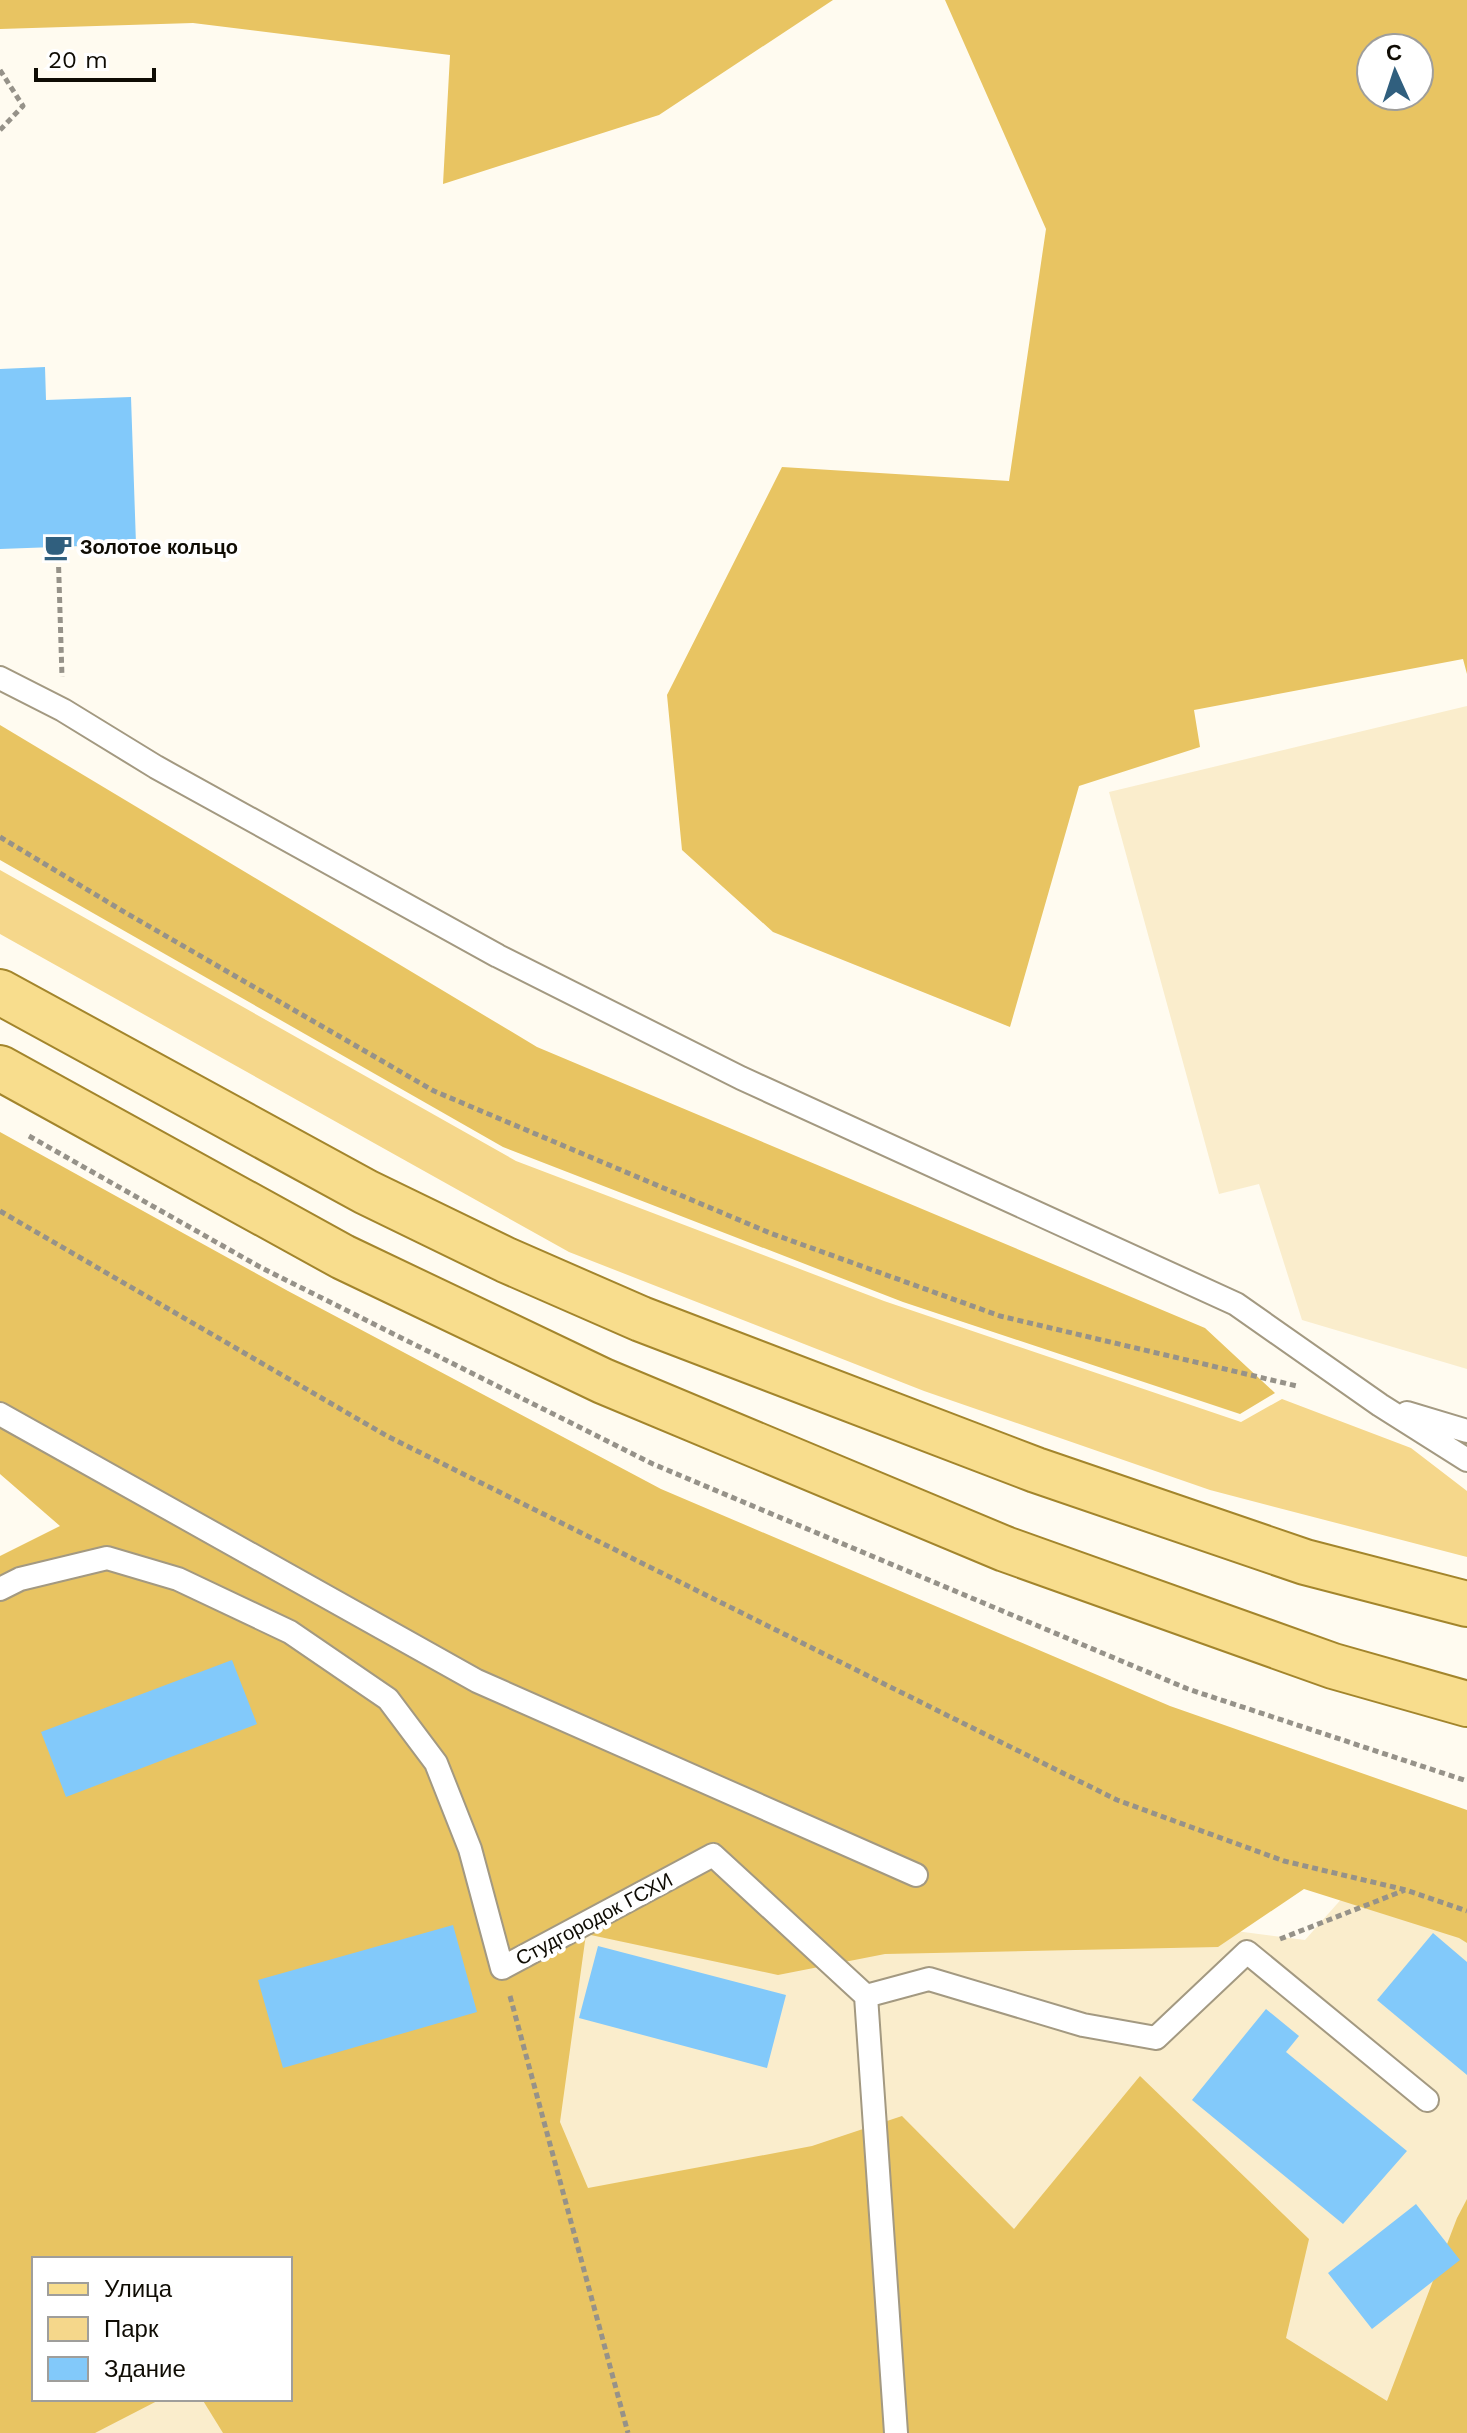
<svg xmlns="http://www.w3.org/2000/svg" width="1467" height="2433" viewBox="0 0 1467 2433" font-family="'Work Sans',sans-serif">
<style>
.built{fill:#faedcc;fill-rule:evenodd}
.green{fill:#f5d78b}
.forest{fill:#e8c462;fill-rule:evenodd}
.building{fill:#82c9fa}
.lines{fill:none;stroke-linecap:round;stroke-linejoin:round}
.lane-casing{stroke:#a39981;stroke-width:26}
.primary-casing{stroke:#a3852c;stroke-width:48}
.path{stroke:#969289;stroke-width:5;stroke-dasharray:6 4;stroke-linecap:butt}
.lane{stroke:#fff;stroke-width:22}
.primary{stroke:#f8dd8d;stroke-width:44}
.labels{text-anchor:middle;stroke-width:8;stroke-linejoin:round;paint-order:stroke}
.poi-label{font-size:20px;font-weight:bold;fill:#0f0c04;stroke:#fff;text-anchor:start}
.street-label{font-size:20px;fill:#0f0c04;stroke:#fff}
</style>
<rect width="100%" height="100%" fill="#fffbf0"/>
<path class="built" d="M1467,706V1369L1302,1320L1259,1184L1219,1194L1109,792Z
M0,1564L837,1879L1305,1940L1360,1878L1467,1922V2433H0ZM34,2259H290V2399H34Z"/>
<path class="green" d="M0,870L516,1161L884,1301L1241,1422L1282,1399L1411,1448L1467,1491V1557L1210,1490L924,1391L569,1252L0,934Z"/>
<path class="forest" d="M0,0H833L659,115L443,184L450,55L193,23L0,29Z
M945,0H1467V674L1463,659L1194,710L1200,747L1079,786L1010,1027L773,932L682,850L667,695L782,467L1009,481L1046,229ZM1419,48V96H1371V48Z
M0,725L537,1047L1205,1328L1275,1393L1240,1414L903,1302L503,1147L0,860Z
M0,1132L288,1291L661,1489L1170,1706L1467,1810V1943L1459,1938L1304,1889L1218,1947L885,1954L778,1975L586,1934L560,2122L588,2188L812,2146L902,2116L1014,2229L1140,2076L1309,2239L1286,2338L1387,2401L1457,2218L1467,2199V2433H223L202,2399H290V2259H34V2399H161L95,2433H0V1556L60,1526L0,1474Z"/>
<path class="building" d="M45,367L46,400L131,397L136,544L0,549V369Z
M232,1660L257,1724L66,1797L41,1732Z
M453,1925L477,2012L283,2068L258,1980Z
M1433,1933L1467,1962V2075L1377,2000Z
M598,1946L786,1995L767,2068L579,2018Z
M1266,2009L1299,2036L1286,2052L1407,2151L1343,2224L1192,2100Z
M1416,2204L1460,2260L1372,2329L1328,2273Z"/>
<g class="lines">
<defs>
<path id="lane" d="M0,678L63,710L156,767L498,956L741,1078L1236,1304L1380,1405L1467,1460
M1407,1413L1467,1431
M0,1414L477,1681L916,1875
M0,1589L20,1579L107,1558L178,1579L290,1632L388,1699L436,1763L470,1849L502,1968L713,1855L866,1996L896,2433
M866,1996L929,1979L1083,2025L1156,2038L1247,1952L1427,2100"/>
<path id="primary" d="M0,992L366,1192L506,1260L641,1319L1036,1470L1305,1562L1467,1604
M0,1068L343,1257L603,1381L1005,1549L1333,1666L1467,1704"/>
</defs>
<use href="#lane" class="lane-casing"/>
<use href="#primary" class="primary-casing"/>
<path class="path" d="M0,70L23,106L0,130
M58,547L62,677
M0,837L126,913L434,1091L770,1233L1000,1316L1297,1386
M29,1136L260,1267L653,1464L1188,1689L1467,1781
M0,1211L387,1436L1117,1800L1284,1861L1406,1890L1467,1911
M1280,1939L1405,1890
M510,1996L628,2433"/>
<use href="#lane" class="lane"/>
<use href="#primary" class="primary"/>
</g>
<defs>
<symbol id="cafe-bare" viewBox="-9 -9 18 18"><path d="M-5.5-4.5H6V0H3Q3 3.5 0 3.5H-2.5Q-5.5 3.5-5.5 0ZM3-3.2v2h1.7v-2ZM-6 4.5H4V6H-6Z" fill="#305f7e" stroke="#fff" stroke-width="2.5" paint-order="stroke"/></symbol>
</defs>
<g fill-rule="evenodd">
<use href="#cafe-bare" x="38" y="527" width="40" height="40"/>
</g>
<g class="labels">
<g class="poi-label">
<text x="80" y="554">Золотое кольцо</text>
</g>
<g class="street-label">
<text transform="translate(594 1919) rotate(-28)" y="7">Студгородок ГСХИ</text>
</g>
</g>
<rect x="32" y="2257" width="260" height="144" fill="#ffffff" stroke="#9f9e9b" stroke-width="2"/>
<rect x="48" y="2283" width="40" height="12" fill="#f8dd8d" stroke="#9f9e9b" stroke-width="2"/>
<text x="104" y="2297" font-size="24" fill="#0f0c04">Улица</text>
<rect x="48" y="2317" width="40" height="24" fill="#f5d78b" stroke="#9f9e9b" stroke-width="2"/>
<text x="104" y="2337" font-size="24" fill="#0f0c04">Парк</text>
<rect x="48" y="2357" width="40" height="24" fill="#82c9fa" stroke="#9f9e9b" stroke-width="2"/>
<text x="104" y="2377" font-size="24" fill="#0f0c04">Здание</text>
<g transform="translate(1395 72) rotate(357)"><circle r="38" fill="#ffffff" stroke="#9f9e9b" stroke-width="2"/>
<path d="M0-6L14 30L0 20L-14 30Z" fill="#305f7e"/>
<text y="-12" font-size="22" font-weight="bold" text-anchor="middle" fill="#0f0c04">С</text>
</g>
<path d="M36 68v12h118v-12" fill="none" stroke="#0f0c04" stroke-width="4"/>
<text x="48" y="68" font-size="24" fill="#0f0c04" stroke="#ffffff" stroke-width="6" paint-order="stroke">20 m</text>
</svg>
